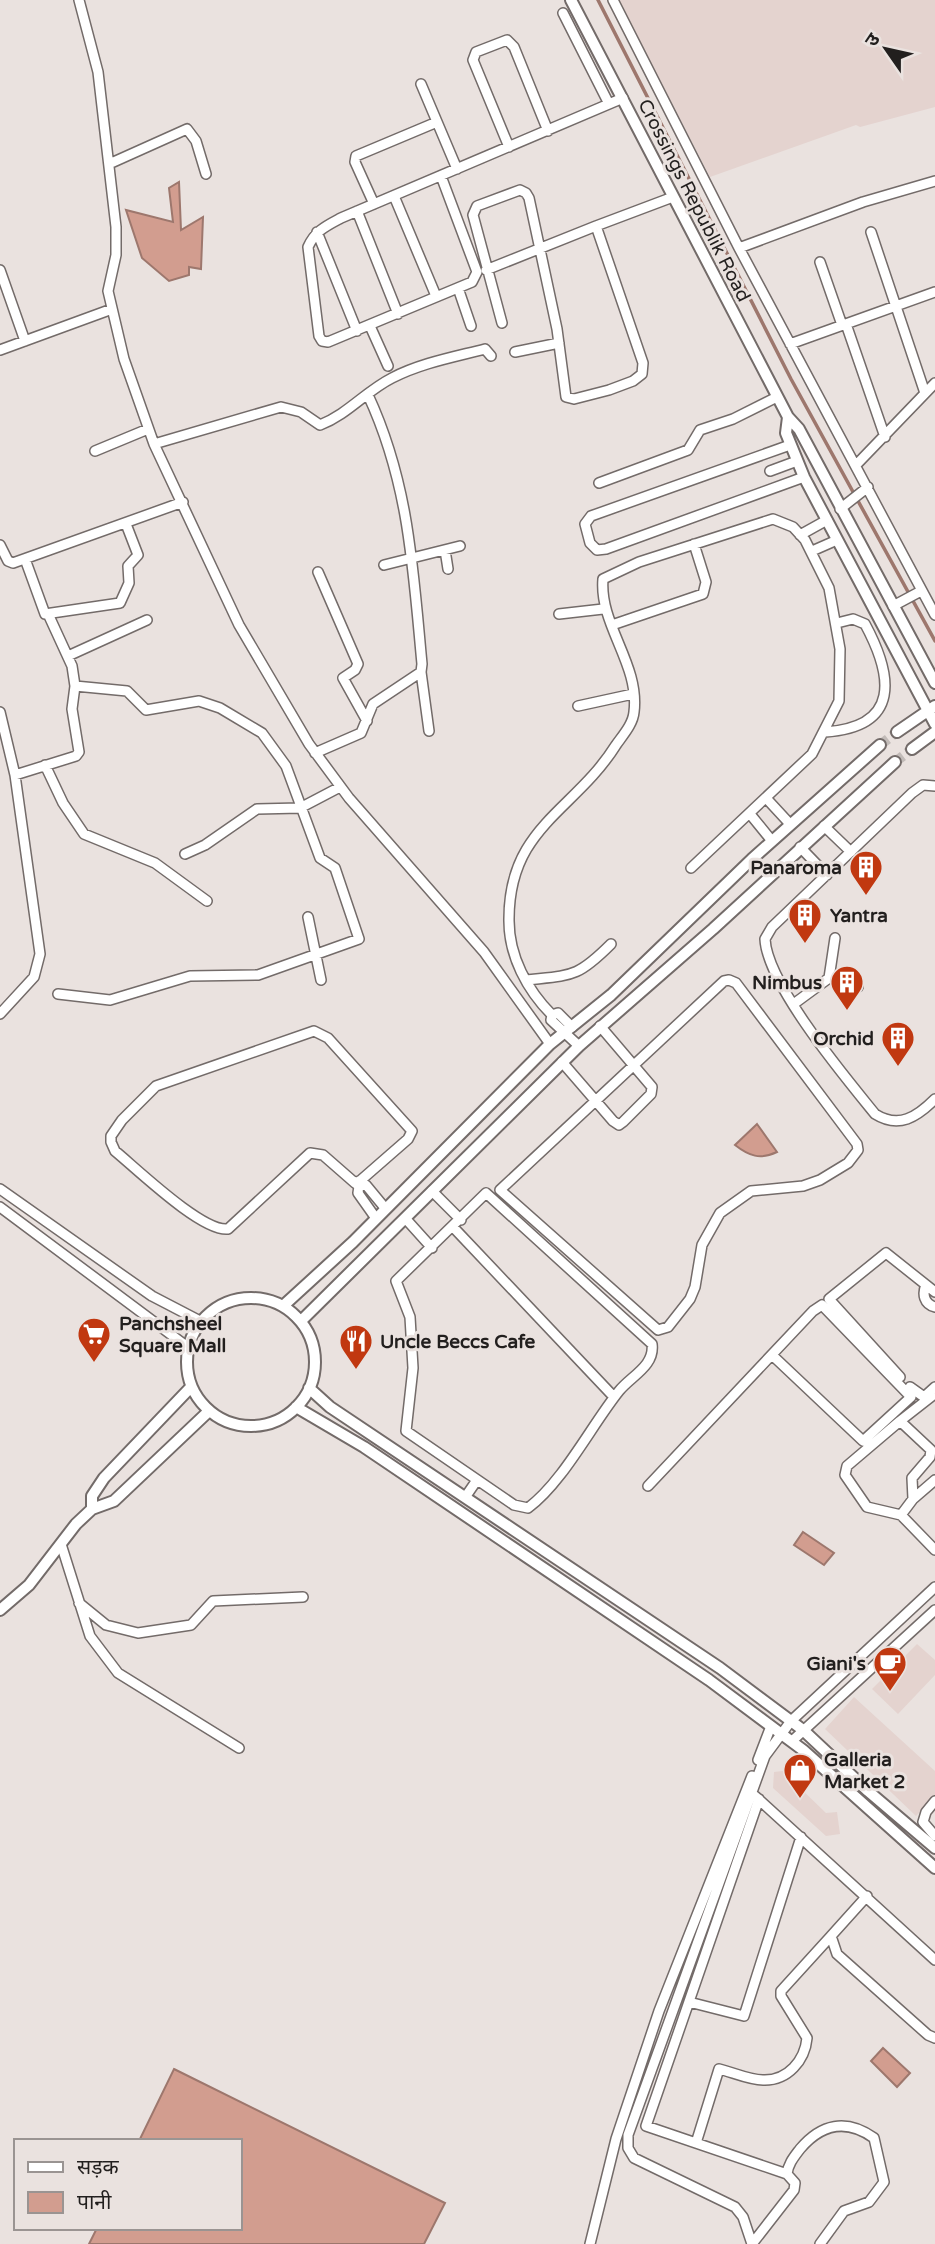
<svg xmlns="http://www.w3.org/2000/svg" width="935" height="2244" viewBox="0 0 935 2244" font-family="'Varela Round','Noto Sans Devanagari',sans-serif">
<style>
.built{fill:#e4d3cf}
.water{fill:#d29d8f;stroke:#9d776d;stroke-width:2}
.lines{fill:none;stroke-linecap:round;stroke-linejoin:round}
.stream{stroke:#9d776d;stroke-width:3.5}
.tertiary-tunnel{stroke:#c2bbb8;stroke-width:10;stroke-dasharray:10 5;stroke-linecap:butt}
.minor-casing{stroke:#736b69;stroke-width:12}
.tertiary-casing{stroke:#736b69;stroke-width:14}
.minor{stroke:#fff;stroke-width:9}
.tertiary{stroke:#fff;stroke-width:10}
.labels{text-anchor:middle;stroke-width:6;stroke-linejoin:round;paint-order:stroke}
.street-label{font-size:19px;fill:#221f1e;stroke:#eae2df}
.poi-label{font-size:19px;font-weight:bold;fill:#221f1e;stroke:#eae2df;text-anchor:end}
</style>
<rect width="100%" height="100%" fill="#eae2df"/>
<path class="built" d="M619,0H935V107L860,127L856,125L710,177Z
M917,1644L935,1660V1675L898,1714L872,1689Z
M854,1697L935,1771V1797L916,1816L825,1729Z
M791,1770L795,1774V1783L826,1813L837,1812L840,1834L826,1836L773,1788L774,1772Z"/>
<path class="water" d="M179,182L181,230L203,217L201,269L189,267V275L169,281L142,258L126,210L173,222L169,188Z
M757,1124L777,1152C760,1160 749,1156 735,1145Z
M803,1532L834,1553L824,1565L794,1545Z
M883,2048L910,2073L897,2087L871,2061Z
M174,2069L445,2203L424,2244H89L97,2228H240V2141H139Z"/>
<g class="lines">
<path class="stream" d="M598,0L791,379L935,641"/>
<path class="tertiary-tunnel" d="M880,745L897,732
M895,762L912,749"/>
<defs>
<path id="minor" d="M79,0L98,72L116,227V255L108,291L124,359L154,444L239,625L309,744L349,798L484,952L550,1044
M613,0L739,248L935,615
M563,13L609,104
M421,84L457,169
M509,147L473,60L476,52L507,40L514,47L548,131
M109,164L187,129L196,141L206,174
M441,176L477,272L472,282L328,342L322,341L319,336L308,247C315,231 326,226 341,218L623,98
M394,196L436,296
M374,204L355,162L356,156L437,122
M357,211L398,314
M317,232L357,331
M871,232L925,393
M739,248L863,202L935,181
M820,262L842,325
M0,270L25,341
M486,270L596,226
M458,288L471,326
M502,323L473,215L477,206L520,190L526,193L529,198L557,329L566,397L574,399L609,390L633,381L642,374L643,363L596,226L673,197
M846,324L885,437
M370,326L388,366
M790,344L935,292
M0,350L112,309
M515,352L559,343
M154,444L281,407L301,412L320,425C348,414 366,391 392,378C421,363 454,357 485,349L491,356
M790,445L591,516L585,524L590,543L597,550L606,549L804,477
M95,451L148,429
M857,464L935,383
M770,471L797,461
M599,483L688,450L700,430L733,419L777,397
M840,509L868,487
M800,535L827,520
M0,545L8,561L13,563L183,502
M445,550L448,569
M812,551L837,540
M25,559L45,614L120,603L129,583L128,566L138,555L126,524
M384,565L460,546
M318,572L358,664L355,670L343,678L367,721
M893,606L921,591
M559,614L603,609
M612,625L703,594L706,582L694,544
M68,656L147,620
M421,672L429,731
M578,706L633,694
M0,712L15,775L40,954L34,977L0,1014
M825,732C901,727 893,676 865,624L853,619L837,623
M315,753L361,733L373,704L421,672L422,664C413,569 409,483 368,395
M45,765L63,803L84,834L155,863L207,901
M15,775L76,756L79,752L72,709L75,686L72,666L49,616
M935,786L923,785L912,793L772,927L765,939C767,984 845,1077 875,1114C899,1129 917,1117 935,1099
M766,798L790,824
M750,814L772,841
M824,826L851,852
M800,847L827,875
M185,854L205,845L257,809L300,808L340,787
M308,917L321,980
M829,978L858,987
M526,980C572,975 577,978 611,944
M729,980L736,983L857,1144L858,1150L848,1163L820,1180L803,1186L751,1191L720,1213L702,1245L695,1287L690,1299L668,1327L658,1330L500,1190L724,981Z
M58,994L110,1000L190,976L258,975L359,939L335,868L320,858L286,766L262,733L220,708L199,701L146,710L127,691L75,686
M795,1003L829,978L835,938
M552,1015L558,1013L572,1027
M314,1031L328,1038L412,1131L408,1139L361,1180L355,1183L323,1155L310,1153L228,1229C202,1232 137,1169 115,1151L111,1142V1136L122,1120L156,1086Z
M579,1046L551,1020L552,1015C527,990 509,956 509,921C508,827 574,812 616,745C623,735 633,724 634,712C640,664 599,625 603,579L639,562L773,519L793,527L805,540L829,588L840,649L839,701L812,754L691,868
M562,1062L613,1121L619,1125L623,1122L651,1094L652,1087L600,1026
M355,1183L359,1186L366,1185L385,1208
M359,1186L358,1193L375,1217
M0,1189L152,1296L202,1322
M432,1191L461,1220
M486,1193L652,1344C655,1366 631,1376 619,1391C591,1426 563,1482 528,1508L514,1505L406,1431L413,1368L410,1317L396,1281Z
M0,1207L189,1348
M405,1218L432,1248
M453,1227L614,1397
M926,1285C922,1294 924,1304 935,1307
M900,1377L829,1299L886,1253L935,1292
M910,1387L924,1397L935,1387
M932,1396L900,1421L931,1450L930,1457L912,1478L913,1499L901,1515L935,1550
M900,1421L847,1466L845,1475L867,1507L901,1515
M648,1486L813,1311L822,1305L911,1397L863,1441L772,1355
M466,1496L477,1480
M913,1499L935,1480
M61,1544L90,1636L118,1673L239,1748
M79,1603L106,1625L138,1633L191,1625L213,1601L303,1597
M792,1741L935,1610
M758,1760L771,1726
M755,1796L935,1960
M759,1799L646,2126L787,2174
M935,1801L926,1812L923,1822L935,1836
M867,1896L831,1936L837,1954L928,2035L935,2038
M689,2002L744,2016L801,1837
M696,2143L719,2069C732,2072 749,2080 763,2080C788,2081 805,2060 807,2038L781,1996V1991L831,1936
M590,2244L616,2139L659,2011L752,1776
M752,2244L743,2217L735,2207L634,2158L628,2148V2135L765,1756L791,1721L935,1587
M752,2244L794,2190L795,2183L787,2174C788,2164 794,2157 800,2149C821,2124 846,2118 874,2138L884,2182L869,2202L844,2211L820,2244"/>
<path id="tertiary" d="M571,0L788,417L799,429L935,683
M788,417L786,433L804,477L935,724
M897,732L935,706
M912,749L935,732
M187 1362a64 64 0 1 1 128 0a64 64 0 1 1-128 0Z
M283,1306L353,1242L550,1044L611,995L752,859L880,745
M301,1321L579,1046L713,929L895,762
M309,1388L330,1407L720,1668L803,1730L868,1791L935,1848
M296,1407L364,1447L709,1680L803,1750L935,1868
M92,1509V1496L104,1478L191,1387
M0,1610L29,1585L76,1524L92,1509L114,1501L209,1411"/>
</defs>
<use href="#minor" class="minor-casing"/>
<use href="#tertiary" class="tertiary-casing"/>
<use href="#minor" class="minor"/>
<use href="#tertiary" class="tertiary"/>
</g>
<defs>
<symbol id="building-pin" viewBox="-11 -11 22 30"><path d="M0 17L-7.5 6A9.5 9.5 0 1 1 7.5 6Z" fill="#c13810" stroke="#eae2df"/><path d="M-4-6H4V6H1V3H-1V6H-4ZM-2.5-4.3h1.7v1.8h-1.7ZM.8-4.3h1.7v1.8H.8ZM-2.5-1h1.7V.8h-1.7ZM.8-1h1.7V.8H.8Z" fill="#fff"/></symbol>
<symbol id="supermarket-pin" viewBox="-11 -11 22 30"><path d="M0 17L-7.5 6A9.5 9.5 0 1 1 7.5 6Z" fill="#c13810" stroke="#eae2df"/><path d="M-6-5.5h2.5l.6 2H6L4.5 2H-2.5L-4.4-4H-6ZM-1.5 3.2a1.3 1.3 0 1 0 .1 0ZM3 3.2a1.3 1.3 0 1 0 .1 0Z" fill="#fff"/></symbol>
<symbol id="restaurant-pin" viewBox="-11 -11 22 30"><path d="M0 17L-7.5 6A9.5 9.5 0 1 1 7.5 6Z" fill="#c13810" stroke="#eae2df"/><path d="M-5-6h1v4h1v-4h1v4h1v-4h1v5L-1.5 .5V6h-2V.5L-5-1ZM5-6V6H3V1.5H1.5Q1.5-4 5-6Z" fill="#fff"/></symbol>
<symbol id="cafe-pin" viewBox="-11 -11 22 30"><path d="M0 17L-7.5 6A9.5 9.5 0 1 1 7.5 6Z" fill="#c13810" stroke="#eae2df"/><path d="M-5.5-4.5H6V0H3Q3 3.5 0 3.5H-2.5Q-5.5 3.5-5.5 0ZM3-3.2v2h1.7v-2ZM-6 4.5H4V6H-6Z" fill="#fff"/></symbol>
<symbol id="shop-pin" viewBox="-11 -11 22 30"><path d="M0 17L-7.5 6A9.5 9.5 0 1 1 7.5 6Z" fill="#c13810" stroke="#eae2df"/><path d="M-5-2.5h2.3a2.7 3.5 0 0 1 5.4 0H5L5.5 6h-11ZM-1.5-2.5h3a1.5 2.3 0 0 0-3 0Z" fill="#fff"/></symbol>
</defs>
<g fill-rule="evenodd">
<use href="#building-pin" x="847" y="848" width="38" height="52"/>
<use href="#building-pin" x="786" y="896" width="38" height="52"/>
<use href="#building-pin" x="828" y="963" width="38" height="52"/>
<use href="#building-pin" x="879" y="1019" width="38" height="52"/>
<use href="#supermarket-pin" x="75" y="1315" width="38" height="52"/>
<use href="#restaurant-pin" x="337" y="1322" width="38" height="52"/>
<use href="#cafe-pin" x="871" y="1644" width="38" height="52"/>
<use href="#shop-pin" x="781" y="1751" width="38" height="52"/>
</g>
<g class="labels">
<g class="street-label">
<text transform="translate(695 200) rotate(63)" y="7">Crossings Republik Road</text>
</g>
<g class="poi-label">
<text x="842" y="874">Panaroma</text>
<text x="830" y="922" text-anchor="start">Yantra</text>
<text x="822" y="989">Nimbus</text>
<text x="874" y="1045">Orchid</text>
<text x="119" y="1330" text-anchor="start">Panchsheel<tspan x="119" dy="22">Square Mall</tspan></text>
<text x="380" y="1348" text-anchor="start">Uncle Beccs Cafe</text>
<text x="866" y="1670">Giani's</text>
<text x="824" y="1766" text-anchor="start">Galleria<tspan x="824" dy="22">Market 2</tspan></text>
</g>
</g>
<rect x="14" y="2139" width="228" height="91" fill="#eae2df" stroke="#9a9492" stroke-width="2"/>
<rect x="28" y="2162" width="35" height="10" fill="#ffffff" stroke="#9a9492" stroke-width="2"/>
<text x="77" y="2174" font-size="21" fill="#221f1e">सड़क</text>
<rect x="28" y="2192" width="35" height="21" fill="#d29d8f" stroke="#9a9492" stroke-width="2"/>
<text x="77" y="2209" font-size="21" fill="#221f1e">पानी</text>
<g transform="translate(886 49) rotate(304)" stroke="#eae2df" stroke-width="5" paint-order="stroke">
<path d="M0-5L12 26L0 18L-12 26Z" fill="#221f1e"/>
<text y="-10" font-size="19" font-weight="bold" text-anchor="middle" fill="#221f1e">उ</text>
</g>
</svg>
